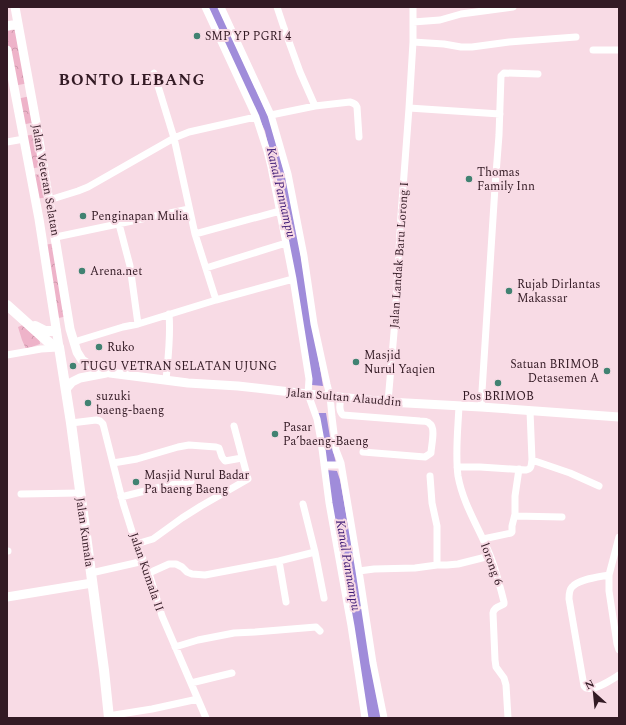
<svg xmlns="http://www.w3.org/2000/svg" width="626" height="725" viewBox="0 0 626 725" font-family="Spectral,serif">
<style>
.forest{fill:url(#forest-crowns)}
.water{fill:#a08cda}
.lines{fill:none;stroke-linecap:round;stroke-linejoin:round}
.street{stroke:#fff;stroke-width:7}
.secondary{stroke:#fff;stroke-width:9}
.primary{stroke:#fff;stroke-width:10}
.poi-dot{fill:#418272;stroke:#f8dbe5;stroke-width:1.5}
.labels{text-anchor:middle;stroke-width:4;stroke-linejoin:round;paint-order:stroke}
.poi-label{font-size:12px;fill:#331a24;stroke:#f8dbe5;text-anchor:start}
.street-label{font-size:12px;fill:#331a24;stroke:#f8dbe5}
.water-label{font-size:13px;font-style:italic;fill:#3e1a75;stroke:#f8dbe5}
.district-label{font-size:16px;font-weight:bold;letter-spacing:1px;fill:#331a24;stroke:#f8dbe5}
</style>
<defs>
<pattern id="forest-crowns" width="20" height="18" patternUnits="userSpaceOnUse"><rect width="20" height="18" fill="#eeb3c9"/><path d="M2 6a3 3 0 1 1 6 0M12 15a3 3 0 1 1 6 0" fill="none" stroke="#cd99ac"/></pattern>
</defs>
<rect width="100%" height="100%" fill="#f8dbe5"/>
<path class="forest" d="M19,29L29,83L13,86L7,50V31Z
M31,96L36,122L21,125L16,99Z
M38,134L44,166L30,169L23,136Z
M45,174L49,197L35,199L31,175Z
M57,243L68,316L54,319L43,245Z
M25,324L39,336L40,344L26,349L22,340L18,327Z"/>
<path class="water" d="M208,7H218L269,118L290,192L323,386L312,385L281,202L265,131Z
M318,413H326L331,443L336,463H326Z
M326,470L337,471L340,480L358,580L362,606L349,608Z
M363,609L383,718H368L349,610Z"/>
<g class="lines">
<path class="street" d="M205,7L256,117L267,151L271,167L293,279L309,379L308,394L317,419L321,441L329,503L351,626L365,718
M221,7L271,115
M277,7L284,28L300,72L315,106
M413,22L440,20L461,14L513,7
M413,42L444,44L461,47H472L509,42L576,37
M593,50H619
M154,73L174,138L195,234L216,300
M409,108L500,114
M359,137L357,107C356,104 354,103 350,102L315,106L271,115L288,174L304,256L314,324L327,384L330,396L332,417L336,450L341,463L359,571L373,663L384,718
M7,142L24,139
M49,200L78,191L88,187L174,138L189,132L256,117
M119,224L130,266L138,324
M195,234L280,211
M56,237L189,209
M206,268L286,243
M74,342L123,327L138,324L216,300L293,279
M7,355L41,349L58,348
M166,380C168,358 171,336 169,314
M341,397C340,403 338,411 343,415L420,421C424,421 428,421 430,424C436,428 431,447 431,453L425,457L363,452
M388,402L395,321L401,215L409,108L413,42V7
M459,406C458,429 455,453 458,476C463,504 479,528 490,555C496,570 500,586 504,602V604C499,607 494,607 493,613L495,660L496,667L504,678L506,685L508,718
M481,407L495,187L499,135L501,76L504,73L538,74
M71,423L96,420L100,421L103,424L123,503L136,544L149,573L162,616L206,718
M532,460L570,473L599,486
M113,463L137,459L178,447L189,445L216,447L219,448L222,457L225,461L242,458
M324,465H341
M457,467H480L526,470C532,469 531,465 532,460L530,411
M430,476L432,503L437,526V565
M21,494L80,493
M121,497L161,487L191,481
M303,504L315,552L324,598
M515,516L562,517
M619,537L609,575V591L617,644L619,650
M483,539L511,533L512,532V526L515,514V496L519,469
M136,544L153,539L182,518L201,506L248,479L234,426
M7,551H8
M279,561L286,602
M359,571L374,569L415,568L437,565H447L458,564L490,556
M91,573L144,561
M149,573L169,564H176L182,567L187,572L192,574L205,575L279,561L315,552
M609,575C599,577 579,579 572,587C569,590 569,595 569,599L584,686L586,688C595,691 611,680 619,675
M175,647L198,640L234,633L255,632L316,627L320,631
M191,683L232,673
M108,716L152,709L198,699"/>
<path class="secondary" d="M15,7L36,122L70,329L77,352L82,360L95,368L110,373L188,383L238,386L308,394L388,402L481,407L619,417
M7,26L18,24
M7,50L39,219L59,347
M66,389L72,382L80,378L106,373
M7,597L92,583"/>
<path class="primary" d="M7,305L46,340L51,344L59,347L71,423L104,670L109,718
M35,326L45,331H56"/>
</g>
<g class="poi-dot">
<circle cx="197" cy="36" r="4"/>
<circle cx="469" cy="179" r="4"/>
<circle cx="83" cy="216" r="4"/>
<circle cx="82" cy="271" r="4"/>
<circle cx="509" cy="291" r="4"/>
<circle cx="99" cy="347" r="4"/>
<circle cx="356" cy="362" r="4"/>
<circle cx="73" cy="366" r="4"/>
<circle cx="607" cy="371" r="4"/>
<circle cx="498" cy="383" r="4"/>
<circle cx="88" cy="403" r="4"/>
<circle cx="275" cy="434" r="4"/>
<circle cx="136" cy="482" r="4"/>
</g>
<g class="labels">
<g class="poi-label">
<text x="205" y="40">SMP YP PGRI 4</text>
<text x="477" y="176">Thomas<tspan x="477" dy="14">Family Inn</tspan></text>
<text x="91" y="220">Penginapan Mulia</text>
<text x="90" y="275">Arena.net</text>
<text x="517" y="288">Rujab Dirlantas<tspan x="517" dy="14">Makassar</tspan></text>
<text x="107" y="351">Ruko</text>
<text x="364" y="359">Masjid<tspan x="364" dy="14">Nurul Yaqien</tspan></text>
<text x="599" y="368" text-anchor="end">Satuan BRIMOB<tspan x="599" dy="14">Detasemen A</tspan></text>
<text x="81" y="370">TUGU VETRAN SELATAN UJUNG</text>
<text x="96" y="400">suzuki<tspan x="96" dy="14">baeng-baeng</tspan></text>
<text x="498" y="400" text-anchor="middle">Pos BRIMOB</text>
<text x="283" y="431">Pasar<tspan x="283" dy="14">Paʼbaeng-Baeng</tspan></text>
<text x="144" y="479">Masjid Nurul Badar<tspan x="144" dy="14">Pa baeng Baeng</tspan></text>
</g>
<g class="street-label">
<text transform="translate(46 180) rotate(80)" y="4">Jalan Veteran Selatan</text>
<text transform="translate(399 255) rotate(-86)" y="4">Jalan Landak Baru Lorong I</text>
<text transform="translate(344 397) rotate(5)" y="4">Jalan Sultan Alauddin</text>
<text transform="translate(85 532) rotate(82)" y="4">Jalan Kumala</text>
<text transform="translate(492 564) rotate(70)" y="4">lorong 6</text>
<text transform="translate(147 572) rotate(71)" y="4">Jalan Kumala II</text>
</g>
<g class="water-label">
<text transform="translate(282 192) rotate(77)" y="5">Kanal Pannampu</text>
<text transform="translate(349 565) rotate(80)" y="5">Kanal Pannampu</text>
</g>
<g class="district-label">
<text x="132" y="85">BONTO LEBANG</text>
</g>
</g>
<rect width="626" height="725" fill="none" stroke="#331a24" stroke-width="16"/>
<g transform="translate(594 693) rotate(333)" stroke="#f8dbe5" stroke-width="3" paint-order="stroke">
<path d="M0-3L7 15L0 10L-7 15Z" fill="#331a24"/>
<text y="-6" font-size="11" font-weight="bold" text-anchor="middle" fill="#331a24">N</text>
</g>
</svg>
